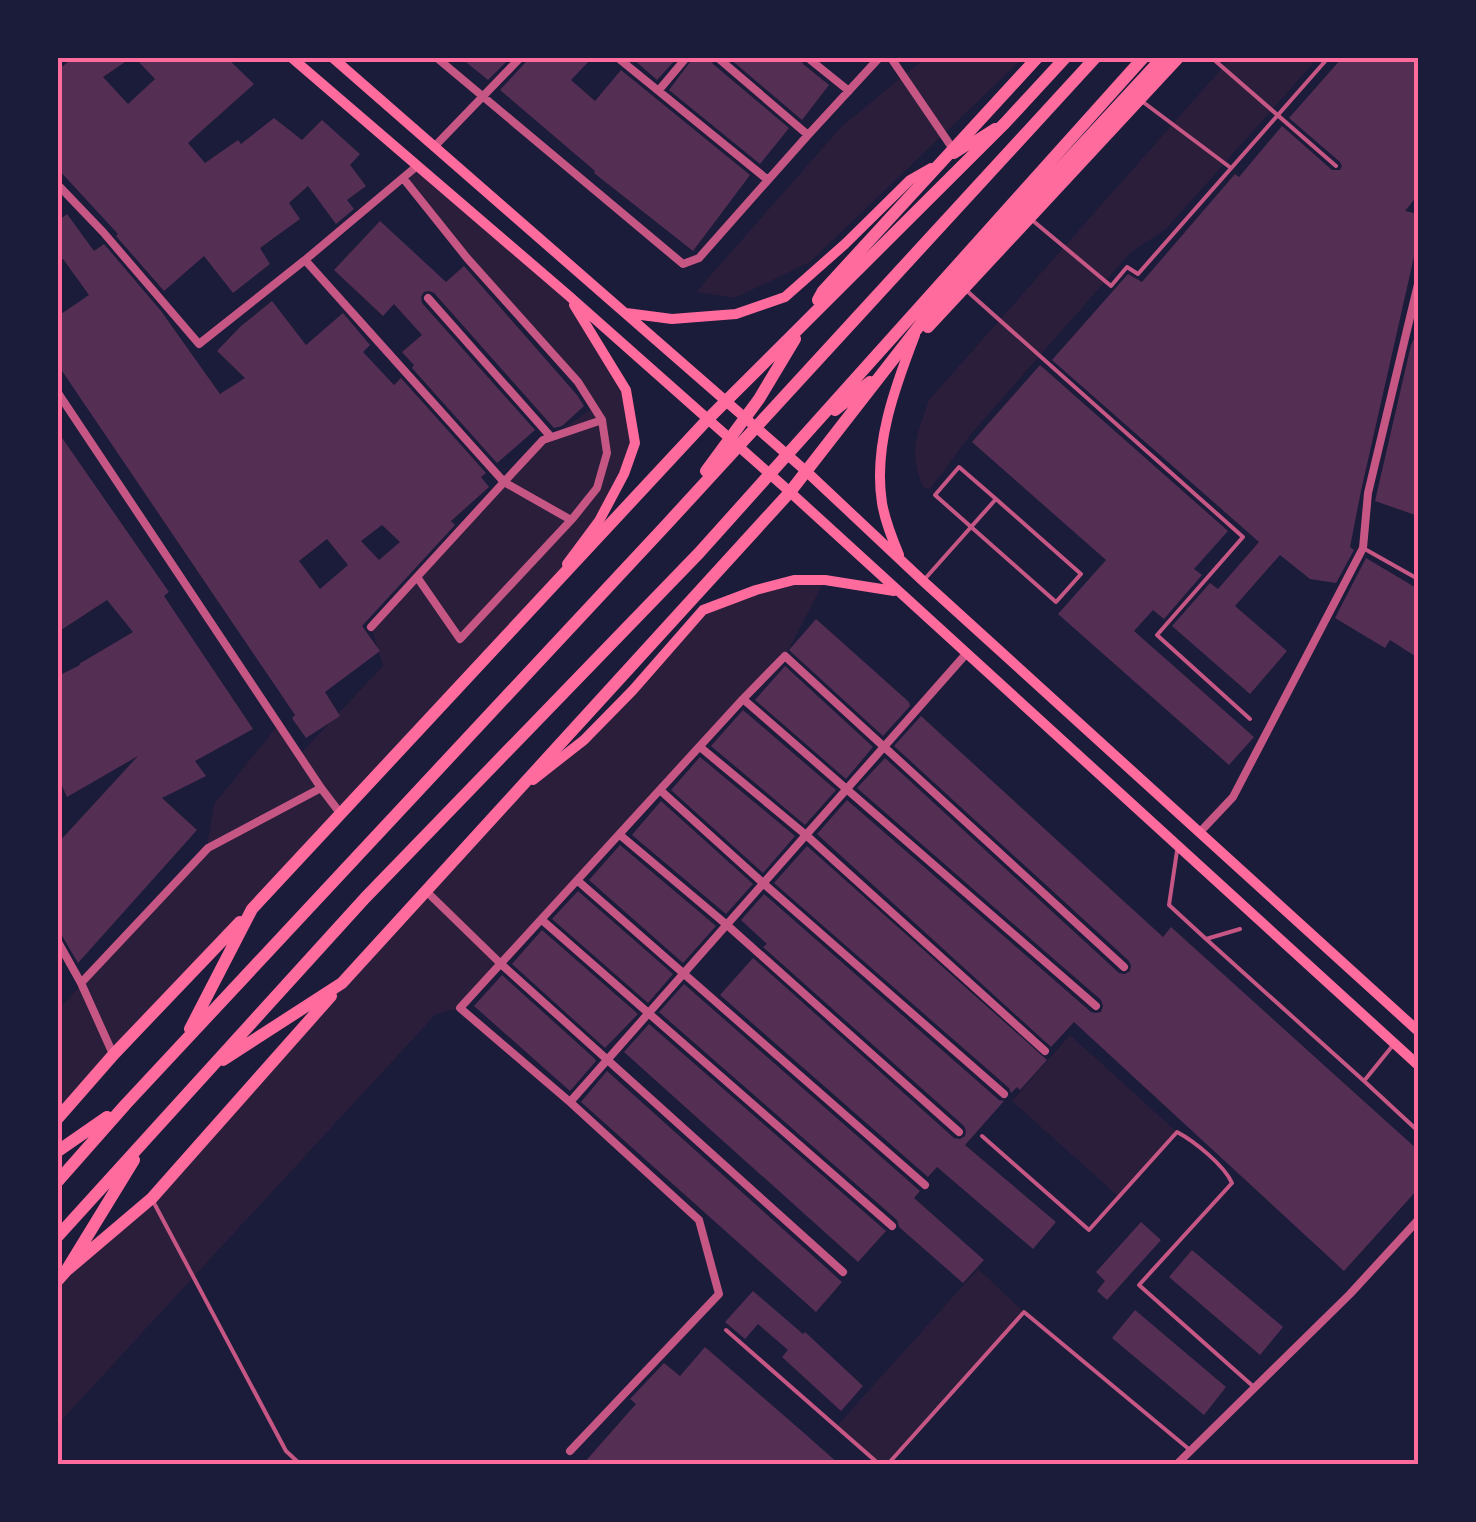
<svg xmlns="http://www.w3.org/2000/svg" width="1476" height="1522" viewBox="0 0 1476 1522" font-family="Cabin,sans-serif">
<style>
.green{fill:#2a1e3b}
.building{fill:#542f53;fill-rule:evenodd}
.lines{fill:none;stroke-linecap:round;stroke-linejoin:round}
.service{stroke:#c65784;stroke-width:4}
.minor{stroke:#c65784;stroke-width:8}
.secondary{stroke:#ff6b9d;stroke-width:10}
.trunk{stroke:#ff6b9d;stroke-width:12}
.neatline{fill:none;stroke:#ff6b9d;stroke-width:4}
</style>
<rect width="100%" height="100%" fill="#1b1b3a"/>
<path class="green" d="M925,58H1023L810,262L735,298L696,292L841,127Z
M1231,58H1318L1166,229L1130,253L971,434L930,489L923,487C908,450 917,436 929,400Z
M417,166L569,296L626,390L635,443L624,474L552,588L58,1118V1010L207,848L214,804L279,724L300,754L383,666L371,627L543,440L551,437L594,407L578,382L403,178Z
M825,580L785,656L460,1008L436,1014L58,1424V1280L152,1198L509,800L584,740L703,610L756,590Z
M1070,1035L1177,1132L1119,1197L1012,1101Z
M978,1269L1024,1312L888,1464H879L836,1427Z"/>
<path class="building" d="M73,58H131L103,77L128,104L155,79L135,58H227L254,84L188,143L205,163L238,140L241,144L274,118L302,140L322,120L360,154L350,165L366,186L347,200L354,209L336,224L308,186L289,203L300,219L260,248L270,264L233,293L204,256L164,291L116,236L118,234L58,169V70Z
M461,58H510L488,80Z
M527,58H592L571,80L595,101L621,70L750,175L693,251L594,173L595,171L500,90L525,63Z
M632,58H677L657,80Z
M693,58H711L713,64L789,128L760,164L669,90Z
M729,58H801L803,64L829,85L802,120Z
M1342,58H1418V195L1405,211L1418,214V239L1361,491L1350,547L1354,550L1336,583L1310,579L1280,555L1235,606L1287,651L1250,694L1172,626L1210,583L1218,589L1259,542L1052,360L1128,274L1142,282L1235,174L1239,177L1282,126L1332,170H1340L1342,166L1340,162L1289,118Z
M67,214L94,251L104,244L161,311L220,394L245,378L217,351L241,326L272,301L306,345L343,313L370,345L363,352L394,385L401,378L486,473L481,477L489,487L451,521L455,525L362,626L380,651L325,692L340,716L306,738L292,718L295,715L58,365V316L89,295L63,259L58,262V221ZM382,525L400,542L379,560L361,541ZM327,539L348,565L320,589L299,561Z
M380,221L446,282L464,266L577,395L584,406L562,426L554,428L434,293L429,291L424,292L421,297L422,303L535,430L497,463L412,368L414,365L402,352L422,335L394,304L383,316L334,270Z
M1418,331V516L1375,501L1411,345Z
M1040,365L1228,531L1194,569L1202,575L1164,619L1153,610L1134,631L1254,737L1229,765L1058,614L1106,560L972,442Z
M58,432L169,592L164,596L253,729L195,761L206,776L162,798L197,830L78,963L58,929V843L138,756L67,797L58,777V676L80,665L79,664L133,632L107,600L58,632Z
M1366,558L1418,589V658L1390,640L1385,648L1335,618Z
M816,619L909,702L910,706L883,736L789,650Z
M785,666L873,747L846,779L755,700Z
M743,710L836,790L805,825L711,746Z
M921,716L1163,937L1171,927L1418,1150V1189L1344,1271L1074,1022L1051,1047L817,834L847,800L1091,1012L1096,1013L1101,1012L1103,1006L1101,1000L857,788L885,758L1119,973L1125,974L1130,971L1131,966L1129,961L894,746Z
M700,757L795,836L763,873L671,790Z
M661,801L753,884L726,914L632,835Z
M620,845L716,926L683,963L589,880Z
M807,846L1047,1060L1020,1090L1017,1087L1011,1093L1009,1088L774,883Z
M578,891L673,974L648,1003L552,919Z
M764,894L999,1100L1004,1101L965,1145L1056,1222L1033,1249L937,1167L928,1177L720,995L753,958L954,1138L960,1139L965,1136L966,1131L964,1126L763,947L767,944L741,920Z
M542,930L638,1014L605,1048L512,964Z
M502,975L595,1059L596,1061L570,1091L474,1006Z
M684,984L920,1191L914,1198L984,1260L963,1283L899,1227L897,1220L659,1012Z
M649,1024L886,1231L858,1262L624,1052Z
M607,1071L842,1282L816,1312L581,1102Z
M1141,1222L1161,1240L1107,1300L1097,1291L1105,1281L1096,1272Z
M1192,1250L1283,1327L1260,1355L1169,1277Z
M753,1291L803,1334L805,1332L863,1386L841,1411L782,1357L788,1350L758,1324L745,1339L725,1322Z
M1135,1310L1226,1387L1204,1415L1112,1338Z
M705,1347L804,1433L839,1464H583L636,1404L630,1399L664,1363L680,1376Z"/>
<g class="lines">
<path class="service" d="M1212,58L1336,166
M1143,102L1231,168
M1032,220L1111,286L1127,267L1138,274L1328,58
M967,291L1243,537L1157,635L1250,719
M1363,548L1418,579
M923,581L996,499L1081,574L1056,602L935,495L959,467L996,499
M1177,851L1169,905L1206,939
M1240,929L1206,939L1364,1081L1394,1044
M1364,1081L1418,1131
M982,1136L1089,1230L1177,1132C1194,1141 1224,1165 1232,1183L1139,1285L1255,1388
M154,1203L286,1451L300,1464
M726,1330L879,1464
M888,1464L1024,1312L1190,1450"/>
<path class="minor" d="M437,58L683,264L699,258L768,180L618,58
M718,58L808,135L768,180
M808,58L849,91
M891,58L953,149
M659,90L686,58
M808,135L879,58
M434,147L520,58
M403,178L467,258L578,382L602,420L543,440L504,482L571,520
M58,185L103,232L199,344L305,260
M428,298L551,437
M58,393L321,788L340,813
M417,577L460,639L573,518L597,488L607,453L602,420
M371,627L504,482L305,260L417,166
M743,699L785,656L1124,967
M700,747L806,835L1045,1051
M660,790L763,883L1004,1094
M1200,832L1233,797L1363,548L1368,493L1418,284
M620,835L727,925L959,1132
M578,881L925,1185
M426,891L501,964L843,1272
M542,920L892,1226
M58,942L81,983L113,1054
M81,983L208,848L321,788
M570,1102L966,654
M570,1451L719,1294L699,1220L570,1102L460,1008L743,699L1096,1006
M1177,1464L1350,1294L1418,1220"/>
<path class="secondary" d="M292,58L569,296L790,492L1418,1065
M333,58L807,472L923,581L1418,1031
M954,154L995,128
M626,313L672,319L736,314L785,297L845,244L910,180L931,168
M899,555C892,538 885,521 882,503C873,446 895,387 915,335
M567,564L599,521L624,474L635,443L626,390L574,305
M533,780L584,740L633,690L703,610L756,590L794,580H825L894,591"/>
<path class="trunk" d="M818,300L823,291L1037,58
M928,327L1178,58
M835,410L870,382
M706,471L759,399L795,339
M190,1029L252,909L707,420L1005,123L1065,58
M223,1060L342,983L790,492L944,294L1162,58
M58,1118L114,1054L240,922
M58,1151L107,1117
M58,1181L126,1104L667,524L1095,58
M58,1236L365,898L699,553L1143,58
M66,1271L152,1198L331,996
M58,1280L66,1271L134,1160"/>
</g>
<rect width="1476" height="1522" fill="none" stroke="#1b1b3a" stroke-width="120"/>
<rect x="60" y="60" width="1356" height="1402" class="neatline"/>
</svg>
